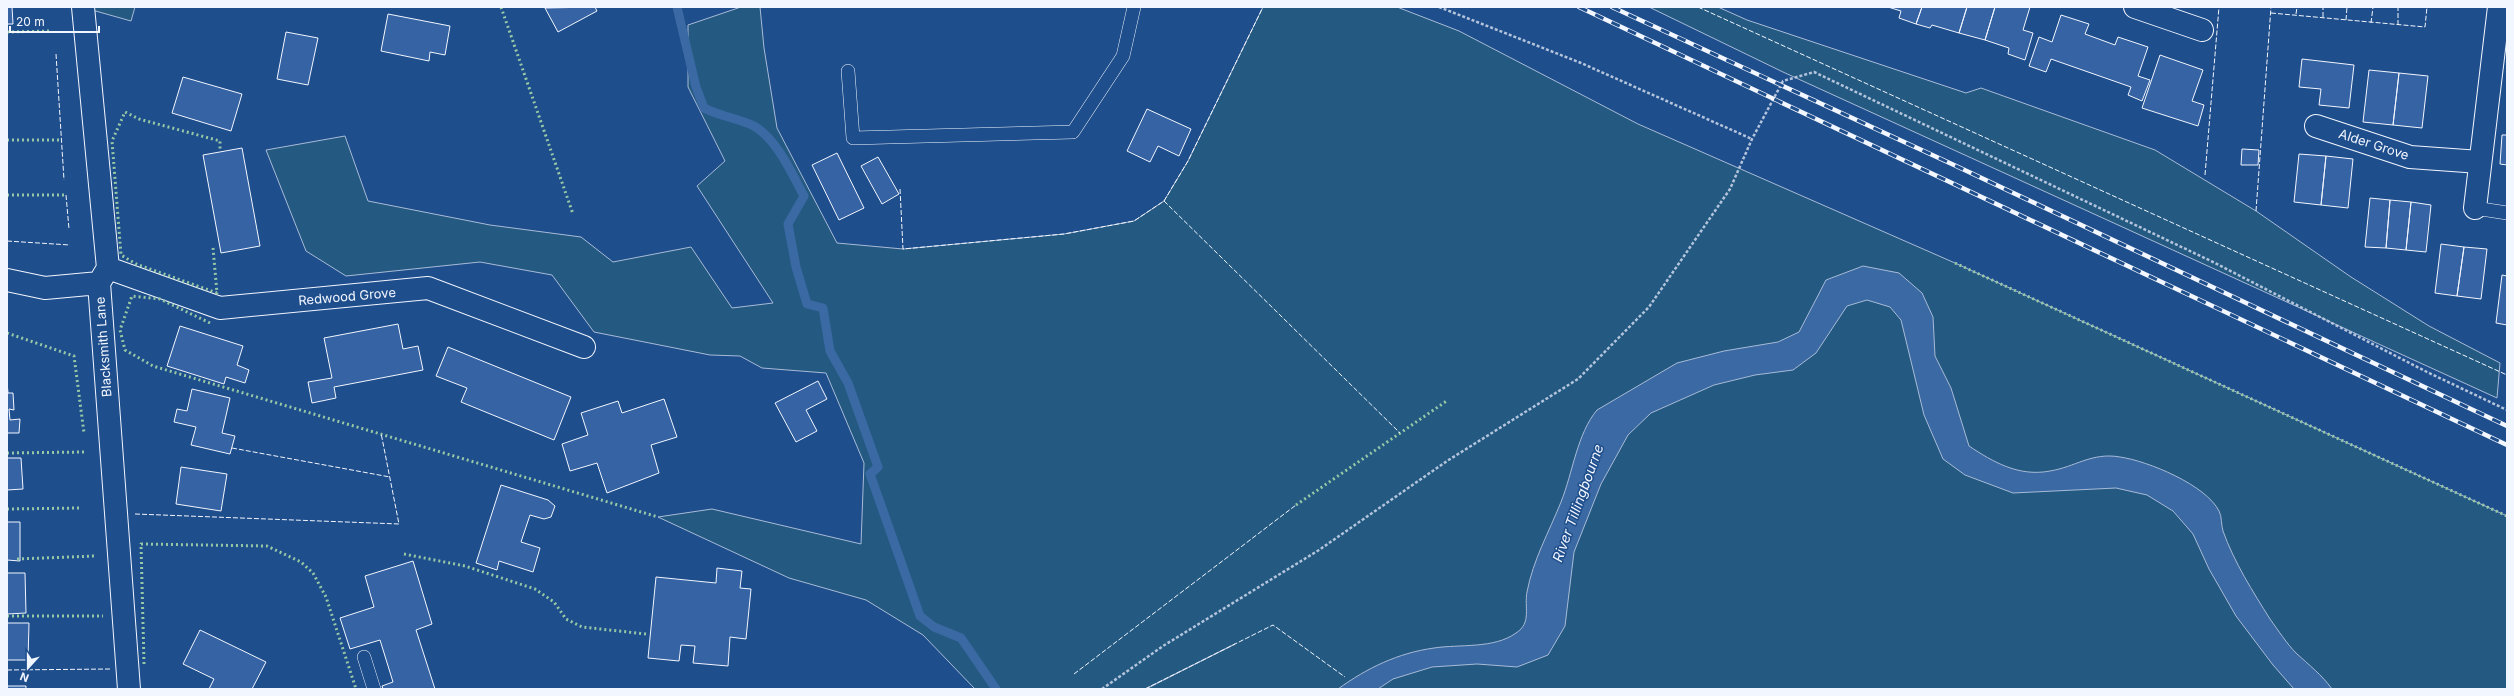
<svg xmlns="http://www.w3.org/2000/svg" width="2514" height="696" viewBox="0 0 2514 696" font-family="Inter,sans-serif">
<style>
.green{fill:#245a82;stroke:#a8bbd7}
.water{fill:#3b69a3;stroke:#a8bbd7}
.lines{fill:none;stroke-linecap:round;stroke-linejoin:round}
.stream{stroke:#3b69a3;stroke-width:9}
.building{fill:#3563a3;stroke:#f2f6ff}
.service-casing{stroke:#f2f6ff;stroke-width:14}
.minor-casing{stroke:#f2f6ff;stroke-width:24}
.path{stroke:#b3c4dc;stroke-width:2.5;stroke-dasharray:3 2;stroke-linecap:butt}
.service{stroke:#1f4e8c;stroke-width:13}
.minor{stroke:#1f4e8c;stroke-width:22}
.rail-casing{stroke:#f2f6ff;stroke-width:4.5}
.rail{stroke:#1f4e8c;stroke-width:3;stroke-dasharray:9;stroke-linecap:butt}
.hedge{stroke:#97c8a6;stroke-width:3;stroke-dasharray:2 3;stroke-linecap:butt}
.fence{stroke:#f2f6ff;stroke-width:1;stroke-dasharray:5 2;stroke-linecap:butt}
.labels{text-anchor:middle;stroke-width:3;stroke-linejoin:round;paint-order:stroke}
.street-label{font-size:13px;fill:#f2f6ff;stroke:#1f4e8c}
.water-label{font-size:14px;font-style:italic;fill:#f2f6ff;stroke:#1f4e8c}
</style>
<rect width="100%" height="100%" fill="#1f4e8c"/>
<path class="green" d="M92,7H135L131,21L92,10Z
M741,7H760L764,48L777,128L837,243L903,249L1064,234L1134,221L1164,201L1188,161L1263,7H1397L1459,31L1638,124L1955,263L2507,516V689H1146L1235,644L1145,689H975L923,635L866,600L789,578L658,517L712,509L861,544L864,463L826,373L762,368L740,356L710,355L594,332L552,275L480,262L346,276L306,251L266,150L345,136L368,201L490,225L581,237L613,262L691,247L732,308L773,303L697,186L725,161L688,87V25Z
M1649,7H1718L1747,20L1966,93L1981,88L2155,150L2256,211L2351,277L2429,326L2500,363L2497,398L1783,72Z"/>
<path class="water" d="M1863,266L1899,273L1922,293L1933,317L1935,356L1951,388L1969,446C1993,462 2019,477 2050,471C2075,467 2092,452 2120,457C2148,461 2206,485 2219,511C2222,516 2221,525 2223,531C2234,562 2253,592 2270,619C2278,630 2287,644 2296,653C2309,665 2322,675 2332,689H2294L2273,665L2236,616L2209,569L2193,534L2173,511L2147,495L2116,488L2013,493L1965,475L1943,459L1924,415L1901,320L1890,307L1867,300L1847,306L1816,353L1793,370L1755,375L1714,385L1651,413L1628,435L1601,484L1574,552L1565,626L1548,655L1517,667L1477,664L1432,667L1393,679L1378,689H1338C1367,668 1398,653 1434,648C1460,644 1494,649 1516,633C1532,623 1524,607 1527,592C1533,560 1549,532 1561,502C1573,472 1577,434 1597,410L1677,363L1724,351L1778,342L1799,332L1826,280Z"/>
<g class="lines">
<path class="stream" d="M677,7L696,87L704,108C719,116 740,119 754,126C777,139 792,174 804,196L788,224L796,267L807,304L823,308L830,351L848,383L878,467L870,474L920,616L934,627L961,638L996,689"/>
</g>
<path class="building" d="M7,7H12L13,24H7Z
M595,7L597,11L558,32L545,8Z
M1888,7H1922L1916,24L1899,18L1901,11Z
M1922,7H1967L1959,33L1932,25L1930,28L1916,24Z
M1967,7H1995L1985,40L1959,33Z
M1995,7H2030L2023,30L2033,33L2025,60L2008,54L2009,48L1985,40Z
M388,14L450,26L445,55L430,52L429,61L381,51Z
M2061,15L2089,24L2085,34L2115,45L2118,37L2148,47L2138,76L2150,80L2142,101L2128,95L2131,87L2051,59L2046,72L2029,66L2039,37L2052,42Z
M286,32L318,38L308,85L277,79Z
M2160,55L2203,70L2192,101L2204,105L2198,126L2142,108Z
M2302,59L2354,65L2349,108L2319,105L2321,89L2299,87Z
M2369,70L2399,73L2393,125L2363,122Z
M2399,73L2428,76L2422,128L2393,125Z
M183,77L242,94L231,131L172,113Z
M1147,109L1191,129L1179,156L1158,146L1150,162L1127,151Z
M2502,135H2507V165L2500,164Z
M242,148L260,246L221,253L203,155Z
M2242,149L2259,150L2258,165H2241Z
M837,153L864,208L839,220L812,165Z
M2299,154L2326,156L2321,205L2294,202Z
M2326,156L2353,159L2348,208L2321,205Z
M878,157L899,194L882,204L861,166Z
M2370,198L2390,200L2386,248L2365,247Z
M2390,200L2411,202L2406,250L2386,248Z
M2411,202L2431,205L2426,252L2406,250Z
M2441,244L2464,247L2457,296L2435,293Z
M2464,247L2487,249L2481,299L2457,296Z
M2502,275L2507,276V325L2496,323Z
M398,324L403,349L418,346L423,370L334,387L336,398L312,403L308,382L332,378L324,338Z
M180,326L243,346L237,365L249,370L245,383L226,377L224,384L167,366Z
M448,347L571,397L554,440L461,402L467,388L436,376Z
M818,381L827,399L806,410L817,431L796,442L775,403Z
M7,382L8,393H13L14,410L9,409L10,420L20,419L19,433H7Z
M192,389L230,398L222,433L235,436L230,454L191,445L196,427L174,422L177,409L187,411Z
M664,399L677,437L651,445L659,473L607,493L597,463L570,471L562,444L588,435L581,413L618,401L622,413Z
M7,458H21L23,489L7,490Z
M181,467L227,474L221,511L176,504Z
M501,485L548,500L555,506L551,517L544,519L530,515L521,542L540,548L533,572L499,561L497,570L476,563Z
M7,522H20V561L7,560Z
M413,561L432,624L416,630L435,689H383L382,686L393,682L380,640L350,649L340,618L374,607L365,576Z
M717,568L742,571L740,588L751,589L746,639L730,637L728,666L693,663L695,646L681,645L679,661L648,658L656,577L716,583Z
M7,573H25L26,613L7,614Z
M7,623H29L28,660H7Z
M200,630L266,662L252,689H209L214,679L183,664Z
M7,686H26V689H7Z"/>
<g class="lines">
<defs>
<path id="service" d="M848,71L853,138L1073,132L1123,56L1134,7
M2475,208L2507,213
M364,657L374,689"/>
<path id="minor" d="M83,7L108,268L99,283L129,689
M2135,7L2202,30
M2316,126L2410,157L2480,162
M2475,208L2499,7
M108,268L220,308L428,288L584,347
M7,280L45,288L99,283"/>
</defs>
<use href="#service" class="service-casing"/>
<use href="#minor" class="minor-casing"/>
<path class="path" d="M1439,7L1581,63L1752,139
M1102,689L1163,646L1319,550L1447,461L1578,379L1649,307L1730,189L1752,139L1783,81L1814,72L2213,262L2427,372L2507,410"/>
<use href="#service" class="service"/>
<use href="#minor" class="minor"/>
<defs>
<path id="rail" d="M1579,7L2507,445
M1612,7L1954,165L2507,426"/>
</defs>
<use href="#rail" class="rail-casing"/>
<use href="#rail" class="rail"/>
<path class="hedge" d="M501,7L573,214
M7,32L52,31
M7,140H62
M7,195H66
M213,248L217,293L136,264L121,255L112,141L125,112L139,119L220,141V149
M1955,263L2507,516
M210,323L160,299L132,296L120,330L125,350L153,366L658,517
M7,333L74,356L84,433
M7,453L85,452
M1296,505L1448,400
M7,509L80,508
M404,554L465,566L535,589L554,602L566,619L582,627L646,634
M17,559L95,556
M7,616H103
M144,664L141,544L267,546L301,562L313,573L326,597L356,689"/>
<path class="fence" d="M1698,7L2507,375
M2271,13L2425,27L2427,7
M2296,14L2297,7
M2323,17V7
M2346,20L2347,7
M2371,23L2373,7
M2398,25V7
M56,54L64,180
M2205,175L2219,7
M900,189L903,249L1064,234L1134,221L1164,201L1188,161L1263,7
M66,195L69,229
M1164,201L1400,433
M2256,211L2271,7
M7,241L70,245
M232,448L390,477
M135,514L399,524L381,433
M7,670L110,669
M1074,674L1296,505
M1145,689L1273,625L1345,677"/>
</g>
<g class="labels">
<g class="street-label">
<text transform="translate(2374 144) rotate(18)" y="5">Alder Grove</text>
<text transform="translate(347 296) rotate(-5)" y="5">Redwood Grove</text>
<text transform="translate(103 347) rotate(-94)" y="5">Blacksmith Lane</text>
</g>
<g class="water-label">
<text transform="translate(1578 503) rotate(-70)" y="5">River Tillingbourne</text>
</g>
</g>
<rect width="2514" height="696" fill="none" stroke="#f2f6ff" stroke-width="16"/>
<g transform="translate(28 668) rotate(201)" stroke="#1f4e8c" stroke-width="3" paint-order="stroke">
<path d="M0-3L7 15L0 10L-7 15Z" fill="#f2f6ff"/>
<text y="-6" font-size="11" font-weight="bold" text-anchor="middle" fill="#f2f6ff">N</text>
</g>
<path d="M10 26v6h89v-6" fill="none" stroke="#f2f6ff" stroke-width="2"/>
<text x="16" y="26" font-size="12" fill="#f2f6ff" stroke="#1f4e8c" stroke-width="3" paint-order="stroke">20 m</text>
</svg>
